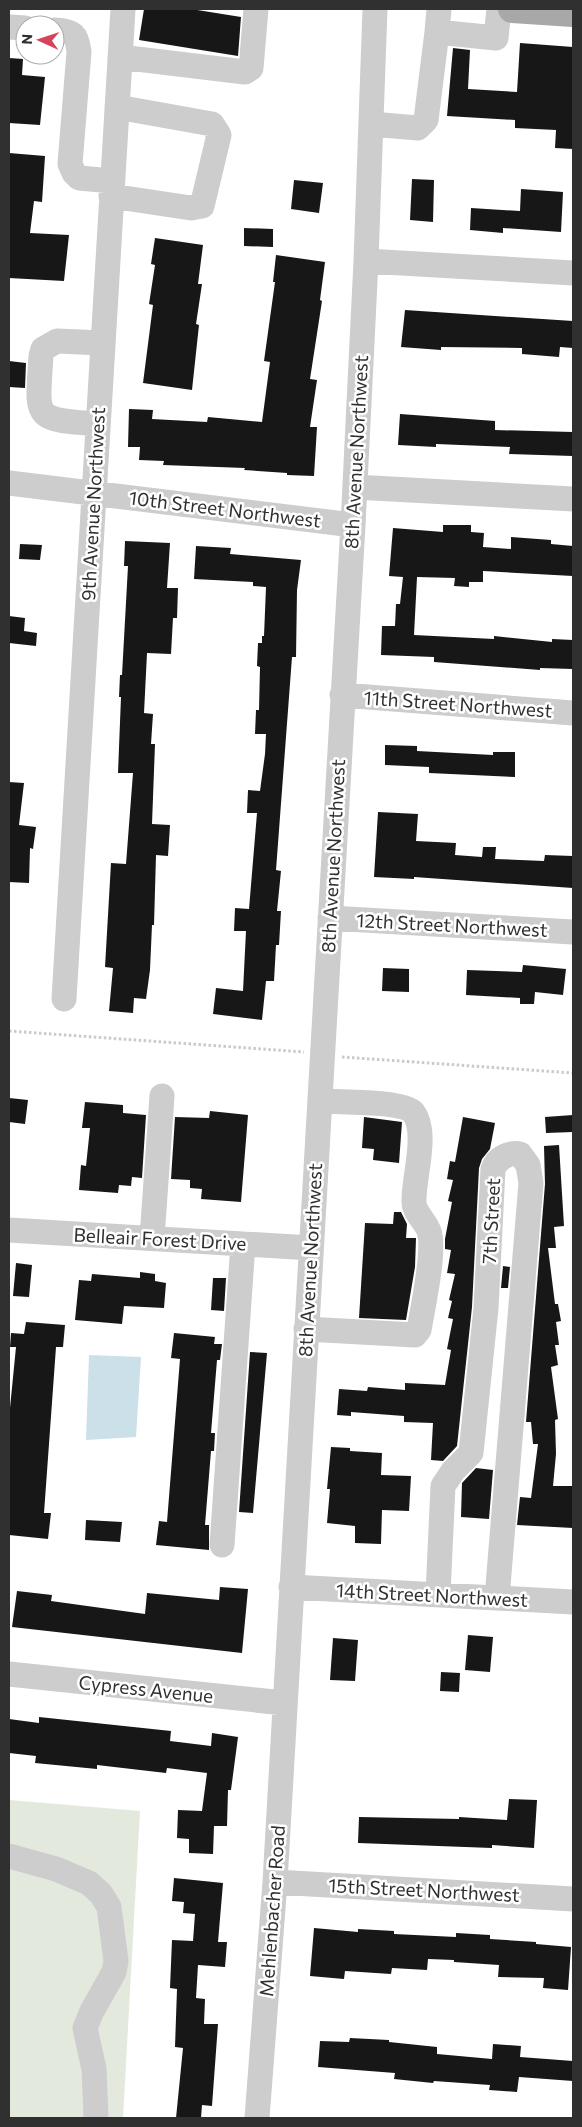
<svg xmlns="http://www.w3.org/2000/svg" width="582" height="2127" viewBox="0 0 582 2127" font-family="Commissioner,sans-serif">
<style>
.green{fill:#e4e9dd}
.water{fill:#cbe0e8}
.building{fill:#171717}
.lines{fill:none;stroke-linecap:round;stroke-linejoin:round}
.path{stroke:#cacaca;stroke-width:3;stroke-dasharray:2.5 2.5;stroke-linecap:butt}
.minor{stroke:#cdcdcd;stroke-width:25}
.major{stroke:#a8a8a8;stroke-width:28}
.labels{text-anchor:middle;stroke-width:5;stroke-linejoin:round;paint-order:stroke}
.street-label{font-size:19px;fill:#303030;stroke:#fff}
</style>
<rect width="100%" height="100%" fill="#fff"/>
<path class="green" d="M9,1800L140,1811L123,2118H9Z"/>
<path class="water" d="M89,1355L141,1357L136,1437L86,1440Z"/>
<path class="building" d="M144,9H191L241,17L238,56L139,40Z
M520,43L573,47V149L555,148L556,130L515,128V120L447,116L453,48L470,50L468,89L517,92Z
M9,58L23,59L22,75L45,77L40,125L9,123Z
M9,153L45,156L42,202L34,201L30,233L69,235L64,281L9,278Z
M412,179L434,180L433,222L410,220Z
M294,180L323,183L319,213L291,209Z
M521,189L563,192L561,232L503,228V233L470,230L471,208L520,211Z
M244,228L273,229V247L244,246Z
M155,238L203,245L198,284H202L196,324L199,325L192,390L143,383L153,305L149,304L155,265L151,264Z
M276,255L325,262L320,300L322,301L310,379L317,380L310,427H317L314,476L287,475V473L244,470L245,468L163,465L164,461L139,460L140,447H128L129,409L153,410L152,419L207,422L208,417L262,422L270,362L264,361L275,282H273Z
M405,310L573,321V348L560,347L559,357L522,354V348L441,347V350L401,347Z
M9,361L26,363L25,388L9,387Z
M400,414L495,421V430L573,432V456L509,454L510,447L436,444V447L398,445Z
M443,525H471V532L484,533L483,547L511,549V537L551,540V544L573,546V576L483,571V582H469V587L454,586L455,578L417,577L414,635L494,639V636L552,642V639L573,640V669L540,668V670L434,662V657L381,655L382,626H395L396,604H400L403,577L389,576L393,528L443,532Z
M125,541L170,543L167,588H178L177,618H173L171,654L147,653L144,713L153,714L151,744H155L152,824L170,825L168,856L156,855L154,925H152L150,970L146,999L134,998L133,1013L109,1011L113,968L105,967L111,863L126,864L133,773H118L121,697H119L120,675H122L128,566H124Z
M20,544L42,545L40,560L19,559Z
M196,546L231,548L230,554L301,560L297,590L296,657H292L276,870L281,871L277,911H281L279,945H276L274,981H266L262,1020L213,1014L216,988L243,991L246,931H234L235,908L249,909L257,813H247L248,790L260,791L265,754L266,734H255L256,710H259L260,667L257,666L258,643H262V636H264L266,587L253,586V582L194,579Z
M9,616L25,618L24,631L37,633L36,646L9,643Z
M385,745L417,746V751L493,755V752H515V777L429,773V767L385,765Z
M9,782L24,783L19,825L36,827L33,849L30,848L29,883L9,882Z
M378,812L418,814L416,841L456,843L455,855L482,857L483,847H496L495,859L544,861L545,855L573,856V888L414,877V879L374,877Z
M523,965L566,969L563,995L535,992L534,1004H520V998L466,995L467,970L522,972Z
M383,968L409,969V992L382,991Z
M9,1098L28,1100L25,1124L9,1122Z
M85,1102L123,1105V1113L146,1115L142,1178L132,1177L131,1186L119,1185L118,1193L79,1190L81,1165L86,1166L90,1128H82Z
M210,1111L248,1115L241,1202L201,1199L202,1189L190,1188V1180L171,1179L175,1117L209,1118Z
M573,1115V1132L546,1133L545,1117Z
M364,1117L402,1122L399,1163L373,1160L374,1149L362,1148Z
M463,1117L495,1123L490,1149L482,1159L479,1168L472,1307L457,1446L443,1461L431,1460L433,1423L404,1422V1416L351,1412V1416L337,1415L339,1389L367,1391L368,1387L405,1390V1383L445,1385L451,1350L447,1349L453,1319L448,1318L452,1301L449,1300L455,1274L447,1273L451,1250L445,1249V1239L452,1202L448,1201L453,1180L447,1179L450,1161L455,1162Z
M559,1145L564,1226L554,1227L556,1248H548L555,1304H558L561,1321L556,1322L559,1345H555L558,1365L551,1367L558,1419L555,1420L556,1454L553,1486H573V1528L517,1525L520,1497L531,1498L538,1444H533L531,1422H526L545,1184L544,1146Z
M394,1212H401L407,1224L406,1238H416L415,1267L406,1320L359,1318L365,1223L393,1224Z
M16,1263L32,1265L29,1297L13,1296Z
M503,1266L510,1267L508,1288H501Z
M140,1272L155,1274V1281L166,1283L164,1308L124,1306L122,1324L75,1320L79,1280L91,1281L92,1274L140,1278Z
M213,1278H226L224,1311L211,1310Z
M26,1322L65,1325L63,1347H56L44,1513H51L48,1539L9,1535V1418L16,1347H10L11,1333L24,1334Z
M174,1333L215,1337L214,1344H222L220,1360H217L211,1433H215L214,1451H211L205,1525H209V1550L156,1545L159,1521L167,1522L180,1359L171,1358Z
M250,1352L267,1353L253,1513L239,1512Z
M331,1447L350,1448V1451L382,1453L381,1475L411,1476L409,1511L382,1510L381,1544L355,1543V1526L327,1523L330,1489H327Z
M476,1468L493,1470L489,1519L461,1517L462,1483Z
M86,1520L122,1522L120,1542L85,1540Z
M220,1587L248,1589L242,1653L12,1627L17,1591L52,1595L51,1601L145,1614L147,1593L219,1600Z
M468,1635L493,1637L490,1672L465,1670Z
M333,1638L358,1640L355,1681L330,1680Z
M441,1672L460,1673L459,1692L440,1691Z
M39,1717L171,1731L170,1741L211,1746L212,1733L238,1737L231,1790H228L227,1826H214L213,1854L189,1853V1839L177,1838L178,1810L202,1811L207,1773L167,1768L166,1773L97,1765V1769L35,1763L36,1756L9,1753V1719L39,1723Z
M509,1799L537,1800L534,1848L492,1845V1848L358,1843L359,1817L459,1819V1817L507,1820Z
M174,1878L223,1883L218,1942H227L225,1967L198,1965L196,1998L205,1999L204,2024H218L212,2106L202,2105L201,2118H176L183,2048L175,2047L177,1989L170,1988L172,1940L193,1941L195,1914L183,1913L184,1902L172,1901Z
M314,1928L358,1932V1929L394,1931V1934L456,1937V1933L490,1935V1939L536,1942V1944L571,1947L568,1990L543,1988L544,1978L498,1977L499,1965L454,1962V1960L428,1959L427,1970L392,1968L391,1974L345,1971L344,1979L310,1976Z
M350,2038L389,2040V2042L437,2047V2054L492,2059L493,2044L521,2046L520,2057L573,2061V2081L519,2077L517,2092L489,2090L490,2085L434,2081L433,2083L394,2079L395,2073L318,2067L320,2041L349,2042Z"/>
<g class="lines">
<path class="path" d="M9,1031L304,1052
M342,1057L573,1073"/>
<path class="minor" d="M9,27L25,28
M55,30C73,31 77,34 79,52L70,164L74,173L79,178L112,181
M437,32L439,9
M120,57L245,72L251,68L256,9
M371,124L418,128L426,120L437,32L496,38L499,9
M111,196L191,208L202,206L219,135L212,124L117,107
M366,261L573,273
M98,424C32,419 37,420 41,356L43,349L57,341L103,343
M9,483L353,525
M355,487L573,499
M342,695L573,713
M330,918L573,932
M64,999L123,9
M9,1230L311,1248
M152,1238L162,1096
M306,1329L415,1335L419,1330C423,1306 434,1257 430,1235C429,1224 414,1214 414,1202C413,1178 429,1132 413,1112C404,1101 336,1102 320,1101
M222,1545L243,1244
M291,1587L573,1602
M438,1594L443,1486L453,1471L471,1453L486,1308L493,1169C497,1158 509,1152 520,1154L528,1165L531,1183L497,1598
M9,1674L284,1703
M9,1856L56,1869L89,1883L101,1894L109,1907L116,1961L114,1972L92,2011L85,2028L94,2069L96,2118
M275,1882L573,1899
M257,2118L275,1882L353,525L366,261L375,9"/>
<path class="major" d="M512,9L573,13"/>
</g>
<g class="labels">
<g class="street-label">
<text transform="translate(356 452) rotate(-87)" y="7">8th Avenue Northwest</text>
<text transform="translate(93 504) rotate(-87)" y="7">9th Avenue Northwest</text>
<text transform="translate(225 509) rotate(7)" y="7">10th Street Northwest</text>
<text transform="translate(458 704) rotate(4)" y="7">11th Street Northwest</text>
<text transform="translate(333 856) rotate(-87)" y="7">8th Avenue Northwest</text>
<text transform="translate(452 925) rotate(3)" y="7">12th Street Northwest</text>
<text transform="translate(491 1221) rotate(-87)" y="7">7th Street</text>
<text transform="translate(160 1239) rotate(3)" y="7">Belleair Forest Drive</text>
<text transform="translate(310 1260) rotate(-87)" y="7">8th Avenue Northwest</text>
<text transform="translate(432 1595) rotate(3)" y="7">14th Street Northwest</text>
<text transform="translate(146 1689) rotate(6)" y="7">Cypress Avenue</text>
<text transform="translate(424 1890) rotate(3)" y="7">15th Street Northwest</text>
<text transform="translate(272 1911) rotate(-86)" y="7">Mehlenbacher Road</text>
</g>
</g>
<rect width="582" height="2127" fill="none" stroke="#303030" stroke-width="20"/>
<g transform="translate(40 40) rotate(273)"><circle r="24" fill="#ffffff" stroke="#acacac"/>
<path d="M0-4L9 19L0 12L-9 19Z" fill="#d6445c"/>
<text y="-8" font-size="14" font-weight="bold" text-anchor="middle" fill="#303030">N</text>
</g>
</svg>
